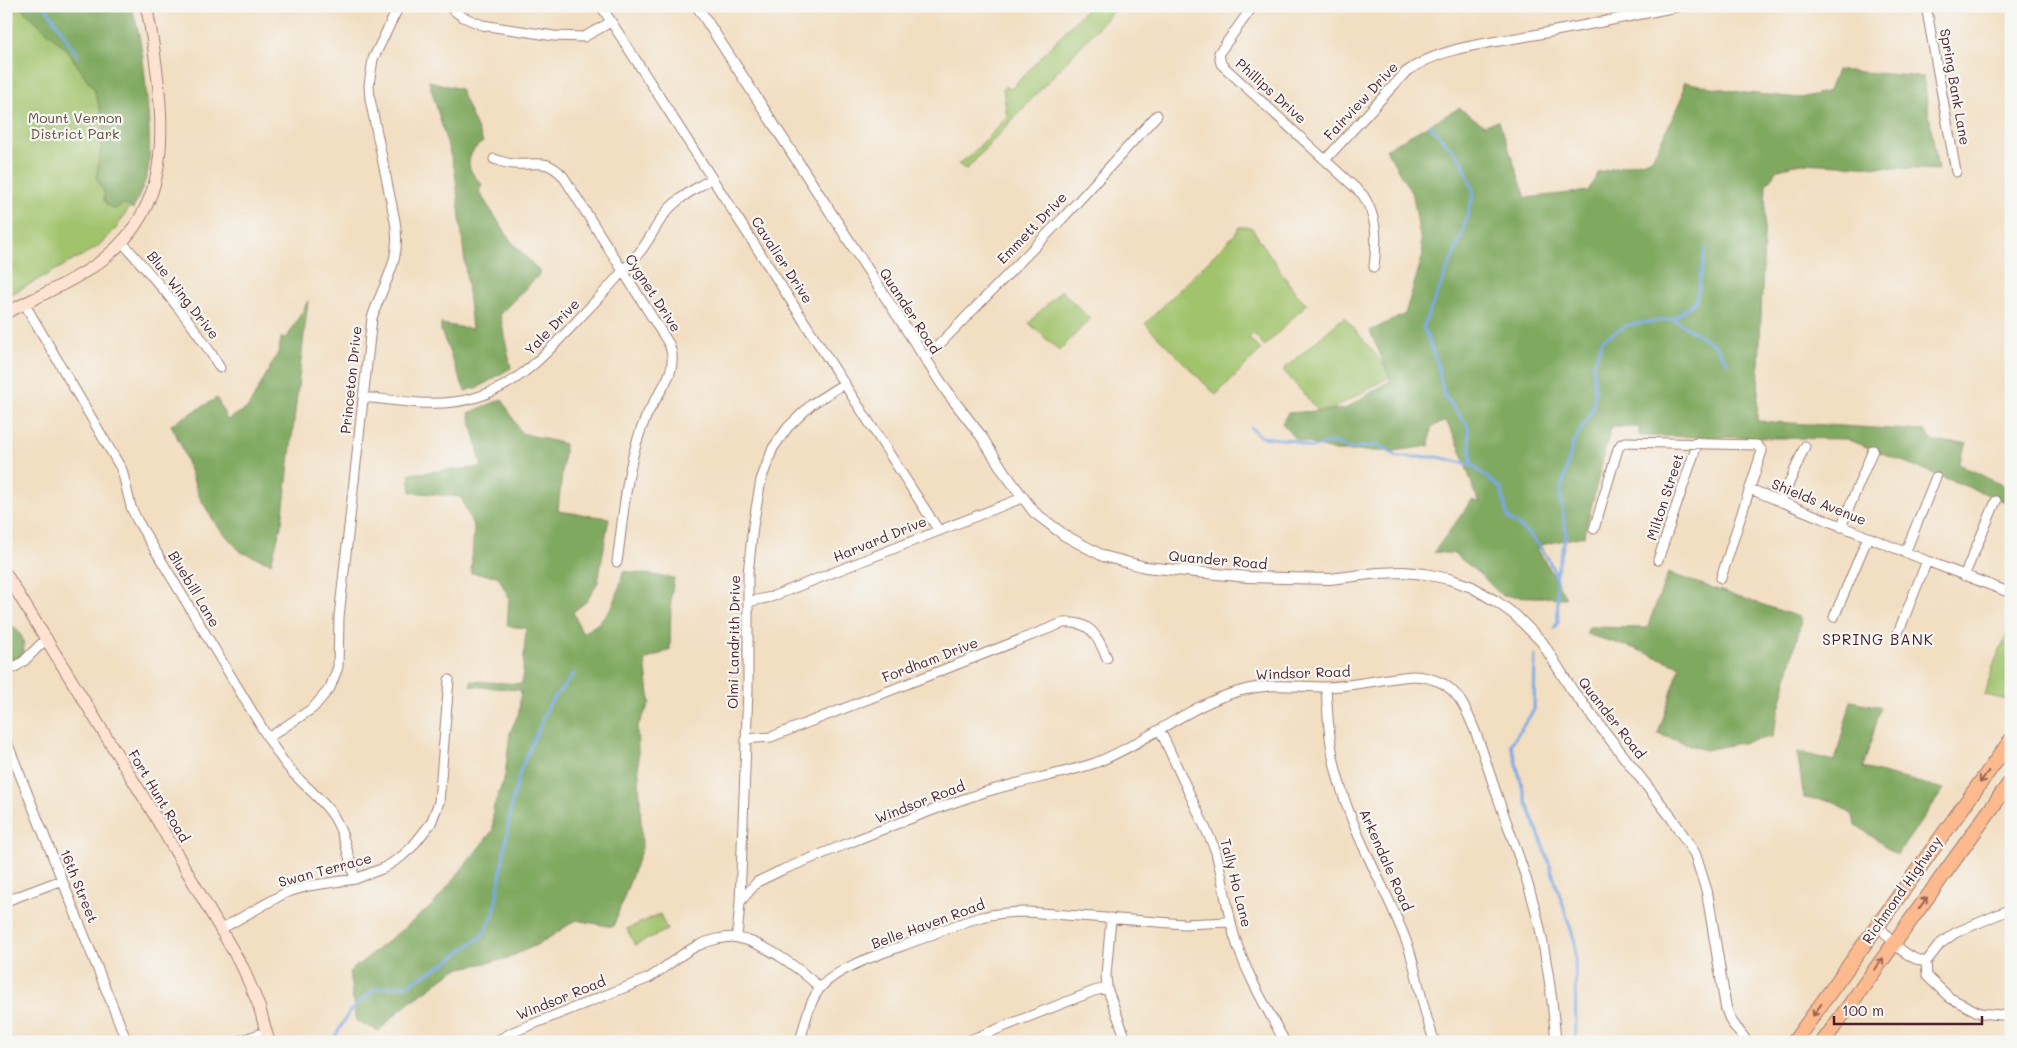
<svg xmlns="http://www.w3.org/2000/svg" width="2017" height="1048" viewBox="0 0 2017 1048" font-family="Mali,sans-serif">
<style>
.green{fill:#a0c36c;stroke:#75714c}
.forest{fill:#80a960;stroke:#656446}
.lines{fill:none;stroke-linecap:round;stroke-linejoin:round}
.stream{stroke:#79a9e3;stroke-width:3}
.minor-casing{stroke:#9e7e76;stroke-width:11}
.tertiary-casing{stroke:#9e7e76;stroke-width:12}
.secondary-casing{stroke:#9e7e76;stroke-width:13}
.trunk-casing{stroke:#9e7e76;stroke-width:16}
.minor{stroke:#fff;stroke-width:9}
.tertiary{stroke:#fff;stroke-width:10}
.secondary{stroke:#fee3d2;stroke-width:11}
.trunk{stroke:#fcba8e;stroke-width:14}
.oneway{stroke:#9a6558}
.labels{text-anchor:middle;stroke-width:4.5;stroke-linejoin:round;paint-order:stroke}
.street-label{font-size:14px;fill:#4a1f2b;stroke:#f6f6f2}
.park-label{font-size:14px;fill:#64503e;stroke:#f6f6f2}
.neighbourhood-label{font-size:15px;letter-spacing:1px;fill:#4a1f2b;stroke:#f6f6f2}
</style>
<rect width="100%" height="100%" fill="#f6f6f2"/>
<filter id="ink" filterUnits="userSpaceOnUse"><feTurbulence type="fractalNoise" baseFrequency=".02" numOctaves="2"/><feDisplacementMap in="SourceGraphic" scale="10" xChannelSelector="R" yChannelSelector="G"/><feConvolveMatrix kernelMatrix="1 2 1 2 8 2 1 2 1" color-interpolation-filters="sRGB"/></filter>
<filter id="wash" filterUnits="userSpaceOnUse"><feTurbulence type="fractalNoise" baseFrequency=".0096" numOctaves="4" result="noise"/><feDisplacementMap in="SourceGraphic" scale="20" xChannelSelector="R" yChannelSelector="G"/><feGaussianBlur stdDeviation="1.12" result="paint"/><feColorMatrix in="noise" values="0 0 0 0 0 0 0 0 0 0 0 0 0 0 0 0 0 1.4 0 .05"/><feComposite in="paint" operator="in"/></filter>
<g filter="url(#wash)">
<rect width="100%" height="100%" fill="#f2dec1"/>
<path class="green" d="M6,6H127L133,202L115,230L96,248L6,297Z
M1089,6H1118L966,170L958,164L971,155L1007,117L1003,88L1006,86L1011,89Z
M1239,227H1251L1295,292L1307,304L1265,346L1253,334L1249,338L1261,350L1216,395L1145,324L1236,233Z
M1061,290L1090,319L1059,351L1029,323Z
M1344,317L1393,375L1322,415L1283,370Z
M2011,627V701L1985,695L1994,663Z
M660,914L667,930L635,945L627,929Z"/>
<path class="forest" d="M19,6H131C143,41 145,76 148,112C149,130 151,152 148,170C145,184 139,196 133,209L124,204L115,209L107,205L104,200V192L96,177L104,129L101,112L94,89L66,49Z
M1837,70L1923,77L1938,170L1801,163L1779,169L1766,184L1757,421L1925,431L1933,442L1967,443L1958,464L2011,489V504L1846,439L1639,436V427H1611L1584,536L1536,546L1566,598L1502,596L1483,577L1455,554L1434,552L1472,500L1480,503L1475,493L1459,446L1446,421L1431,427L1429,446L1394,451H1335L1295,439L1282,423L1288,413L1345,409L1391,380L1370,331L1405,314L1423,255L1413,196L1386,149L1459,108L1484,125L1499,121L1526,198L1588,191L1599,172L1652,159L1682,99L1684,82L1745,93L1801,98L1829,91Z
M429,81L460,89L483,142C464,155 465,169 482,184L479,192L511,241L541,273L500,314L511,368L479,387L465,391L441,331V324L472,329L455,171Z
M308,301L282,523L271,563L241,552L216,525L199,496L181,445L171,425L217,398L227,420L248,408L279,351L281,338H287Z
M502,399L521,433L565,444L558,511L609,518L598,582L587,601L573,612L582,633C611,619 617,601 623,571L674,578L671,597L670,650L645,660L650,703L637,727L642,848L613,927L576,920L541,943L505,959L456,969L401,1009L379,1031L356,1021L349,972L433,905L493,830V809L505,776L510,733L519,712L521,690L470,686L471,681L522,684L526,628L507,626L509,598L498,576L471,573L474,528L461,497L411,492L409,474L482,467L469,413Z
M1668,573L1802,618L1772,737L1705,750L1658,734L1680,666L1636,649L1586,634L1589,627L1647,628Z
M12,625C31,642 26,657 6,669V628Z
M1851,701L1881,707L1863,768L1944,789L1897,855L1855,824L1853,816L1833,801L1804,798L1797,752L1835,761Z"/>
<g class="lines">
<path class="stream" d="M45,6L78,56
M1429,125L1462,160L1474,193L1460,240L1423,327L1437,362L1444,395L1468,426L1472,465L1501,489L1508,518C1529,532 1547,550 1555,575C1559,586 1557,609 1558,622L1554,628
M1673,319L1696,301L1706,248
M1251,428L1261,437L1291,440L1311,448L1334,442L1349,449L1379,445L1398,457H1438L1472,465
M1556,575L1566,535L1560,493L1573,444L1593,409L1595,391L1593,366L1603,339L1628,325L1673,319L1715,345L1728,363
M1535,656L1534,710L1511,744L1526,801L1547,856L1575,942L1576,1042
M332,1042L350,1011L375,989L407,985L447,962L483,935L494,914L512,803L520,771L550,703L574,674"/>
</g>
</g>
<g filter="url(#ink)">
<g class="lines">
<defs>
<path id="minor" d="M448,6L463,17L482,25L554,36L584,37L611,22
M601,6L939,531
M1253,6L1219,53L1221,64L1363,195C1378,219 1377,240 1374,267
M1926,6L1956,172
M494,159C501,161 507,164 514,164C536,166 545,157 563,176L669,344C681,372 657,392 646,417C626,462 624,514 617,562
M1326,159L1406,72C1441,46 1492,43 1534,35C1583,26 1632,16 1681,6
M122,242C157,282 193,321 220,368
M24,303L122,470L131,507L137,520L268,738C276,751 284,764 295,775C308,789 323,800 334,817C345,836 349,858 355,879
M925,359L1062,219L1157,115
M363,397C393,400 424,406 454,402C509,395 539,361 575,323C597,300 618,277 639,253C649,241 655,227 664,215C676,198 696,189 712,178
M1750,489L1927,561L2011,593
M1781,502L1805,446
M1841,527L1873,450
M1594,529L1618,449L1621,444L1625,442L1757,445L1762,451L1760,457L1721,578
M1905,553L1936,477
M1658,560L1698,442
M1964,576L1996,501
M748,602L771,597L1022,498
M1834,617L1868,537
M1898,633L1927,561
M6,673L24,661L47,638
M1326,687C1328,721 1330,755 1341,788C1357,843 1389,893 1408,946C1419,978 1422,1011 1435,1042
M1160,730L1215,849C1223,877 1226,906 1234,935C1245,972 1266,1007 1285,1042
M268,738L313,708L330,688L338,667L339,617L372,318C384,280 402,263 395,221L370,99L369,85L373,59L399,6
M746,739L771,737L1063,623C1091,620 1097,636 1107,658
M6,740L127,1042
M6,901L62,880
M740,902L757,882L782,870C848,844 913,815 979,794C1017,781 1057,776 1095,763C1145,744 1190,704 1240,691C1273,682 1294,687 1326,687C1356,686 1384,678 1413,676C1423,676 1434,679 1444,684C1451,689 1458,696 1462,703C1477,729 1487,767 1497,795C1512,839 1530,883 1540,929C1548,966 1553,1004 1556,1042
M1111,918L1106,975L1107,988L1127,1042
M1878,925C1892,941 1904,958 1926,962
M221,929L285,893L308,886L355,879L384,868L401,857L412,847L431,823L439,802L449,680
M737,937L740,902L748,689V574L753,526L761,480L773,448L788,427L812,404L845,383
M1926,962L1927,976L1950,998L1980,1013L2011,1016
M1926,962L1940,944L1955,933L2011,909
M236,1042L266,1032
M495,1042L513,1032L649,978C665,968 680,954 697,946C707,941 727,935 738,938C767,944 799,968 820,988
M800,1042C805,1023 809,1000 822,986C842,964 893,950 921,939C941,931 961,922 982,917C997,913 1012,912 1027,912L1184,924L1230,922
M965,1042L1094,991L1107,988"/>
<path id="tertiary" d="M697,6L947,392L981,436L1004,472L1034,512L1064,535L1103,556L1145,567L1248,577L1330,579L1378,573L1403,572L1425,574L1449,579L1472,587L1497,602L1515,615L1542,642L1572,690L1671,817L1695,854L1707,892L1726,1008L1731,1021L1747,1042"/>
<path id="secondary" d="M6,313C36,297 69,284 97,264C162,217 166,154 158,81C155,56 152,31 146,6
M6,574L149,806L243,968L259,1006L269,1042"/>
<path id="trunk" d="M1794,1042L2011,740
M1823,1042L2011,781"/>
</defs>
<use href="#minor" class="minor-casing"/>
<use href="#tertiary" class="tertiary-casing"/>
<use href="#secondary" class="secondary-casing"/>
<use href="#trunk" class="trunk-casing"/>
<use href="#minor" class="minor"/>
<use href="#tertiary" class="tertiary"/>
<use href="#secondary" class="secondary"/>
<use href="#trunk" class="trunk"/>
</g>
<defs><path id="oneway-shaft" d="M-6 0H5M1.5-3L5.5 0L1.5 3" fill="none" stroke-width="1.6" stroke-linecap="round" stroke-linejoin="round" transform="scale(1.25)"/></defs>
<g class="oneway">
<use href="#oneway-shaft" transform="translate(1984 777) rotate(126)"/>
<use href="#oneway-shaft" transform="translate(1923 903) rotate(-54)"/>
<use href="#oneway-shaft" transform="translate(1879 964) rotate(-54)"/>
<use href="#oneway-shaft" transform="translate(1817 1010) rotate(126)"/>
</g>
</g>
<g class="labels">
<g class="street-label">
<text transform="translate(1955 87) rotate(80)" y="5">Spring Bank Lane</text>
<text transform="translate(1271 91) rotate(42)" y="5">Phillips Drive</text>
<text transform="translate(1361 101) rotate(-47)" y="5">Fairview Drive</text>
<text transform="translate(1032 228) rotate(-46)" y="5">Emmett Drive</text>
<text transform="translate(782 260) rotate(57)" y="5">Cavalier Drive</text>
<text transform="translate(653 293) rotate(57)" y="5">Cygnet Drive</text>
<text transform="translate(183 295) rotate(52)" y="5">Blue Wing Drive</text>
<text transform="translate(910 311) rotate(57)" y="5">Quander Road</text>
<text transform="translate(552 327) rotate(-46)" y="5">Yale Drive</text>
<text transform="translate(351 380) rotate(-84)" y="5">Princeton Drive</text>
<text transform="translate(1665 497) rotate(-72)" y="5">Milton Street</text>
<text transform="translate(1819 502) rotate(22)" y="5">Shields Avenue</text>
<text transform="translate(880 539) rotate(-22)" y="5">Harvard Drive</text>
<text transform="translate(1218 560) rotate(5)" y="5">Quander Road</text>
<text transform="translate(194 589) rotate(59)" y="5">Bluebill Lane</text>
<text transform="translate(734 642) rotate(-89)" y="5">Olmi Landrith Drive</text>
<text transform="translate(930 660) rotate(-21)" y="5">Fordham Drive</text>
<text transform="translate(1303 673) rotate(-2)" y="5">Windsor Road</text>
<text transform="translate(1612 718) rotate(52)" y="5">Quander Road</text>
<text transform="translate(159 796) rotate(59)" y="5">Fort Hunt Road</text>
<text transform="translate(920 802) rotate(-21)" y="5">Windsor Road</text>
<text transform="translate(1386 860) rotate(66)" y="5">Arkendale Road</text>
<text transform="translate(325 870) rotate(-15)" y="5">Swan Terrace</text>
<text transform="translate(1236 883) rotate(76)" y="5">Tally Ho Lane</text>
<text transform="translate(79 886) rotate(68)" y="5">16th Street</text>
<text transform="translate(1902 890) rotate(-55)" y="5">Richmond Highway</text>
<text transform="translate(928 924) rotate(-20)" y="5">Belle Haven Road</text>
<text transform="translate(561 998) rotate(-22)" y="5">Windsor Road</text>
</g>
<g class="park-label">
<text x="75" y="123">Mount Vernon<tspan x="75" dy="16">District Park</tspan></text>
</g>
<g class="neighbourhood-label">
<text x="1878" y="645">SPRING BANK</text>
</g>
</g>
<rect width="2017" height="1048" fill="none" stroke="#f6f6f2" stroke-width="25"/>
<path d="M1834 1016v8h148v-8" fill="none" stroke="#4a1f2b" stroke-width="2.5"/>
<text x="1842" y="1016" font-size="15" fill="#4a1f2b" stroke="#f6f6f2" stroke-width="4" paint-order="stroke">100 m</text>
</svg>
